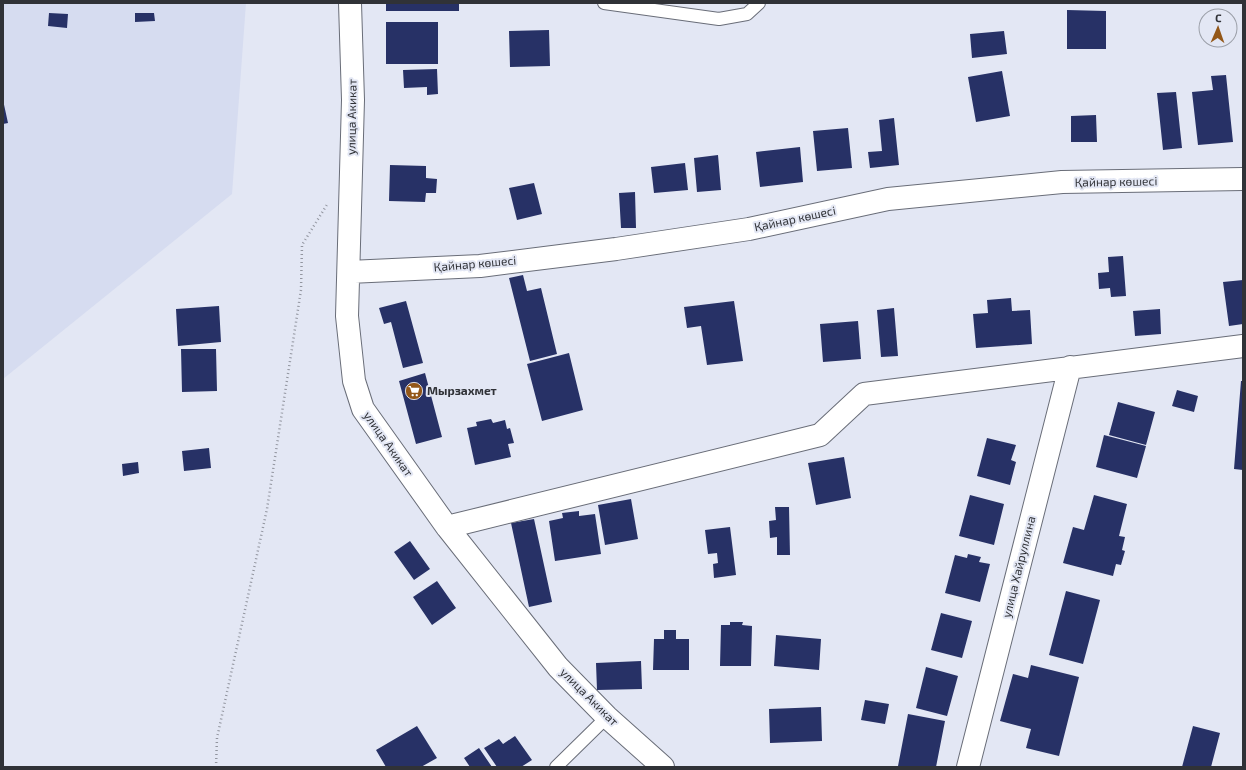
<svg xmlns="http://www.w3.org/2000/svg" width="1246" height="770" viewBox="0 0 1246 770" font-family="'Exo 2',sans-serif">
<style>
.built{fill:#d6dcf0}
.building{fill:#273166}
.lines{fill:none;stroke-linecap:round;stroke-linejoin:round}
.lane-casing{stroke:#696d78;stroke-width:14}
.street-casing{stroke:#696d78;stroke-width:24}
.path{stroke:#92959f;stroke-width:2.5;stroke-dasharray:1 3;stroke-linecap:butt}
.lane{stroke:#fff;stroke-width:12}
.street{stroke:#fff;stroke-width:22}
.labels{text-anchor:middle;stroke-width:4;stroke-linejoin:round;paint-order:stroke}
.street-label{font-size:12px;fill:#303237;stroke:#e3e7f4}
.poi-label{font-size:12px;font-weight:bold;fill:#303237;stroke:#e3e7f4;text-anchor:start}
</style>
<rect width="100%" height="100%" fill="#e3e7f4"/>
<path class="built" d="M3,3H246L232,194L3,379Z"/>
<path class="building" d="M386,3H459V11H386Z
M1067,10L1106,11V49H1067Z
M49,13L68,14L67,28L48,26Z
M135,13H154L155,21L135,22Z
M386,22H438V64H386Z
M549,30L550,66L510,67L509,31Z
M1004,31L1007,54L972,58L970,34Z
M437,69L438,94L427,95V87L404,88L403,70Z
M1002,71L1010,116L976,122L968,77Z
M1226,75L1233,142L1198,145L1192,92L1213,90L1211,76Z
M1176,92L1182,148L1163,150L1157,93Z
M3,100L8,123L3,124Z
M1096,115L1097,142H1071V116Z
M894,118L899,165L870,168L868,152L882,151L879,120Z
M848,128L852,168L817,171L813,131Z
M800,147L803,182L760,187L756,152Z
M718,155L721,190L697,192L694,158Z
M685,163L688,190L654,193L651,167Z
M390,165L426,166V178L437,179L436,193H426L425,202L389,201Z
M534,183L542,214L517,220L509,188Z
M635,192L636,228H621L619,193Z
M1123,256L1126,296L1111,297L1110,288L1099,289L1098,273L1109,272L1108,257Z
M523,275L527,291L541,288L557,354L530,361L509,278Z
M1243,280V324L1229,326L1223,282Z
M1011,298L1012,311L1030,310L1032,344L976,348L973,314L988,313L987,300Z
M406,301L423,363L403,368L391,322L384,324L379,308Z
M734,301L743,361L707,365L701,326L687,328L684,307Z
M219,306L221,342L178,346L176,309Z
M894,308L898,356L881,357L877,310Z
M1160,309L1161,334L1135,336L1133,311Z
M858,321L861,359L823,362L820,324Z
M181,349H216L217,391L182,392Z
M569,353L583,410L542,421L527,364Z
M425,373L442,437L416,444L399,381Z
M1241,381H1243V470L1234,469Z
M1177,390L1198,396L1194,412L1172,406Z
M1118,402L1155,412L1146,445L1109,435Z
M491,419L493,423L505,420L507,429L510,428L514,443L508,444L511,457L475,465L467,428L477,426L476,422Z
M1104,435L1146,446L1137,478L1096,467Z
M987,438L1016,445L1011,460L1016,462L1010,485L977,476Z
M209,448L211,468L184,471L182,451Z
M844,457L851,498L816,505L808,463Z
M138,462L139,473L123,476L122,464Z
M970,495L1004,504L994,545L959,536Z
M1094,495L1127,504L1119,536L1125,537L1122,550L1125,551L1121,565L1116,564L1113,576L1063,563L1073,527L1084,530Z
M631,499L638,539L605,545L598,505Z
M775,507H789L790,555H777V537L770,538L769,521L776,520Z
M579,511V516L595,514L601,554L555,561L549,521L563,518L562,513Z
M534,519L552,602L529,607L511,523Z
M730,527L736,575L714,578L713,564L718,563L717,553L708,554L705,530Z
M410,541L430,569L414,580L394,552Z
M968,554L981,557L979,562L990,564L980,602L945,593L955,555L967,558Z
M437,581L456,608L432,625L413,597Z
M1066,591L1100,600L1083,664L1049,655Z
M941,613L972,621L962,658L931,650Z
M730,622H743L742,625L752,626L751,666H720L721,625H730Z
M664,630H676V639H689V670H653L654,639H664Z
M776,635L821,639L819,670L774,666Z
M641,661L642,689L597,690L596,663Z
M1031,665L1079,677L1059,756L1026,748L1031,729L1000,721L1013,674L1028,678Z
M926,667L958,676L947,716L916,708Z
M865,700L889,704L885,724L861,720Z
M821,707L822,741L770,743L769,709Z
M908,714L945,721L936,767L898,766Z
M417,726L437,758L421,767H386L376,750Z
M1193,726L1220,733L1211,767H1182Z
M515,736L532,760L521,767H497L484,748L499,739L503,744Z
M479,748L492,767H470L464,758Z"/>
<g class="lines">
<defs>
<path id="lane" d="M604,3L719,19L747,14L759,3
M556,767L607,717"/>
<path id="street" d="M350,3L353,100L347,316L354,381L363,409L447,527L558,667L607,717L663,767
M349,272L480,266L616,249L749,229L888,199L1062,182L1243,179
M447,527L820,435L864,394L1243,346
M968,767L1070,367"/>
</defs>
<use href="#lane" class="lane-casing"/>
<use href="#street" class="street-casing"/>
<path class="path" d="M216,767L217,738L267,509L301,290L302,245L328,203"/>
<use href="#lane" class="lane"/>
<use href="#street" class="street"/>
</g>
<defs>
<symbol id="supermarket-disc" viewBox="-11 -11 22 22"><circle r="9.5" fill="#935718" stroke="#e3e7f4"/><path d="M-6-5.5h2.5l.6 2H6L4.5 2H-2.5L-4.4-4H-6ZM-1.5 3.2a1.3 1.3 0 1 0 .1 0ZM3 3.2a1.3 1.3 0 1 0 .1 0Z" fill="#fff"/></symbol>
</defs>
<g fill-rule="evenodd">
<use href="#supermarket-disc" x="404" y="381" width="20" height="20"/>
</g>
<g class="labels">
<g class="street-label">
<text transform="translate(352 117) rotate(-89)" y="4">улица Акикат</text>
<text transform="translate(1116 182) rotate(-1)" y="4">Қайнар көшесі</text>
<text transform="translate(795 219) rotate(-12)" y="4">Қайнар көшесі</text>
<text transform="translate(475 264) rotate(-5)" y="4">Қайнар көшесі</text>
<text transform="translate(388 444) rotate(55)" y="4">улица Акикат</text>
<text transform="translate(1019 567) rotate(-76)" y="4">улица Хайруллина</text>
<text transform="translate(589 697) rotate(45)" y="4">улица Акикат</text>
</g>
<g class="poi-label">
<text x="427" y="395">Мырзахмет</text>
</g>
</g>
<rect width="1246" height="770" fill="none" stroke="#303237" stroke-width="8"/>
<g transform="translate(1218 28) rotate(2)"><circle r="19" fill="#e3e7f4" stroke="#9b9fa8"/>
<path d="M0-3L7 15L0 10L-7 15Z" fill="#935718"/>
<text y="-6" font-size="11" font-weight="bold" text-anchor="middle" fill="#303237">С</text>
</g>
</svg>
